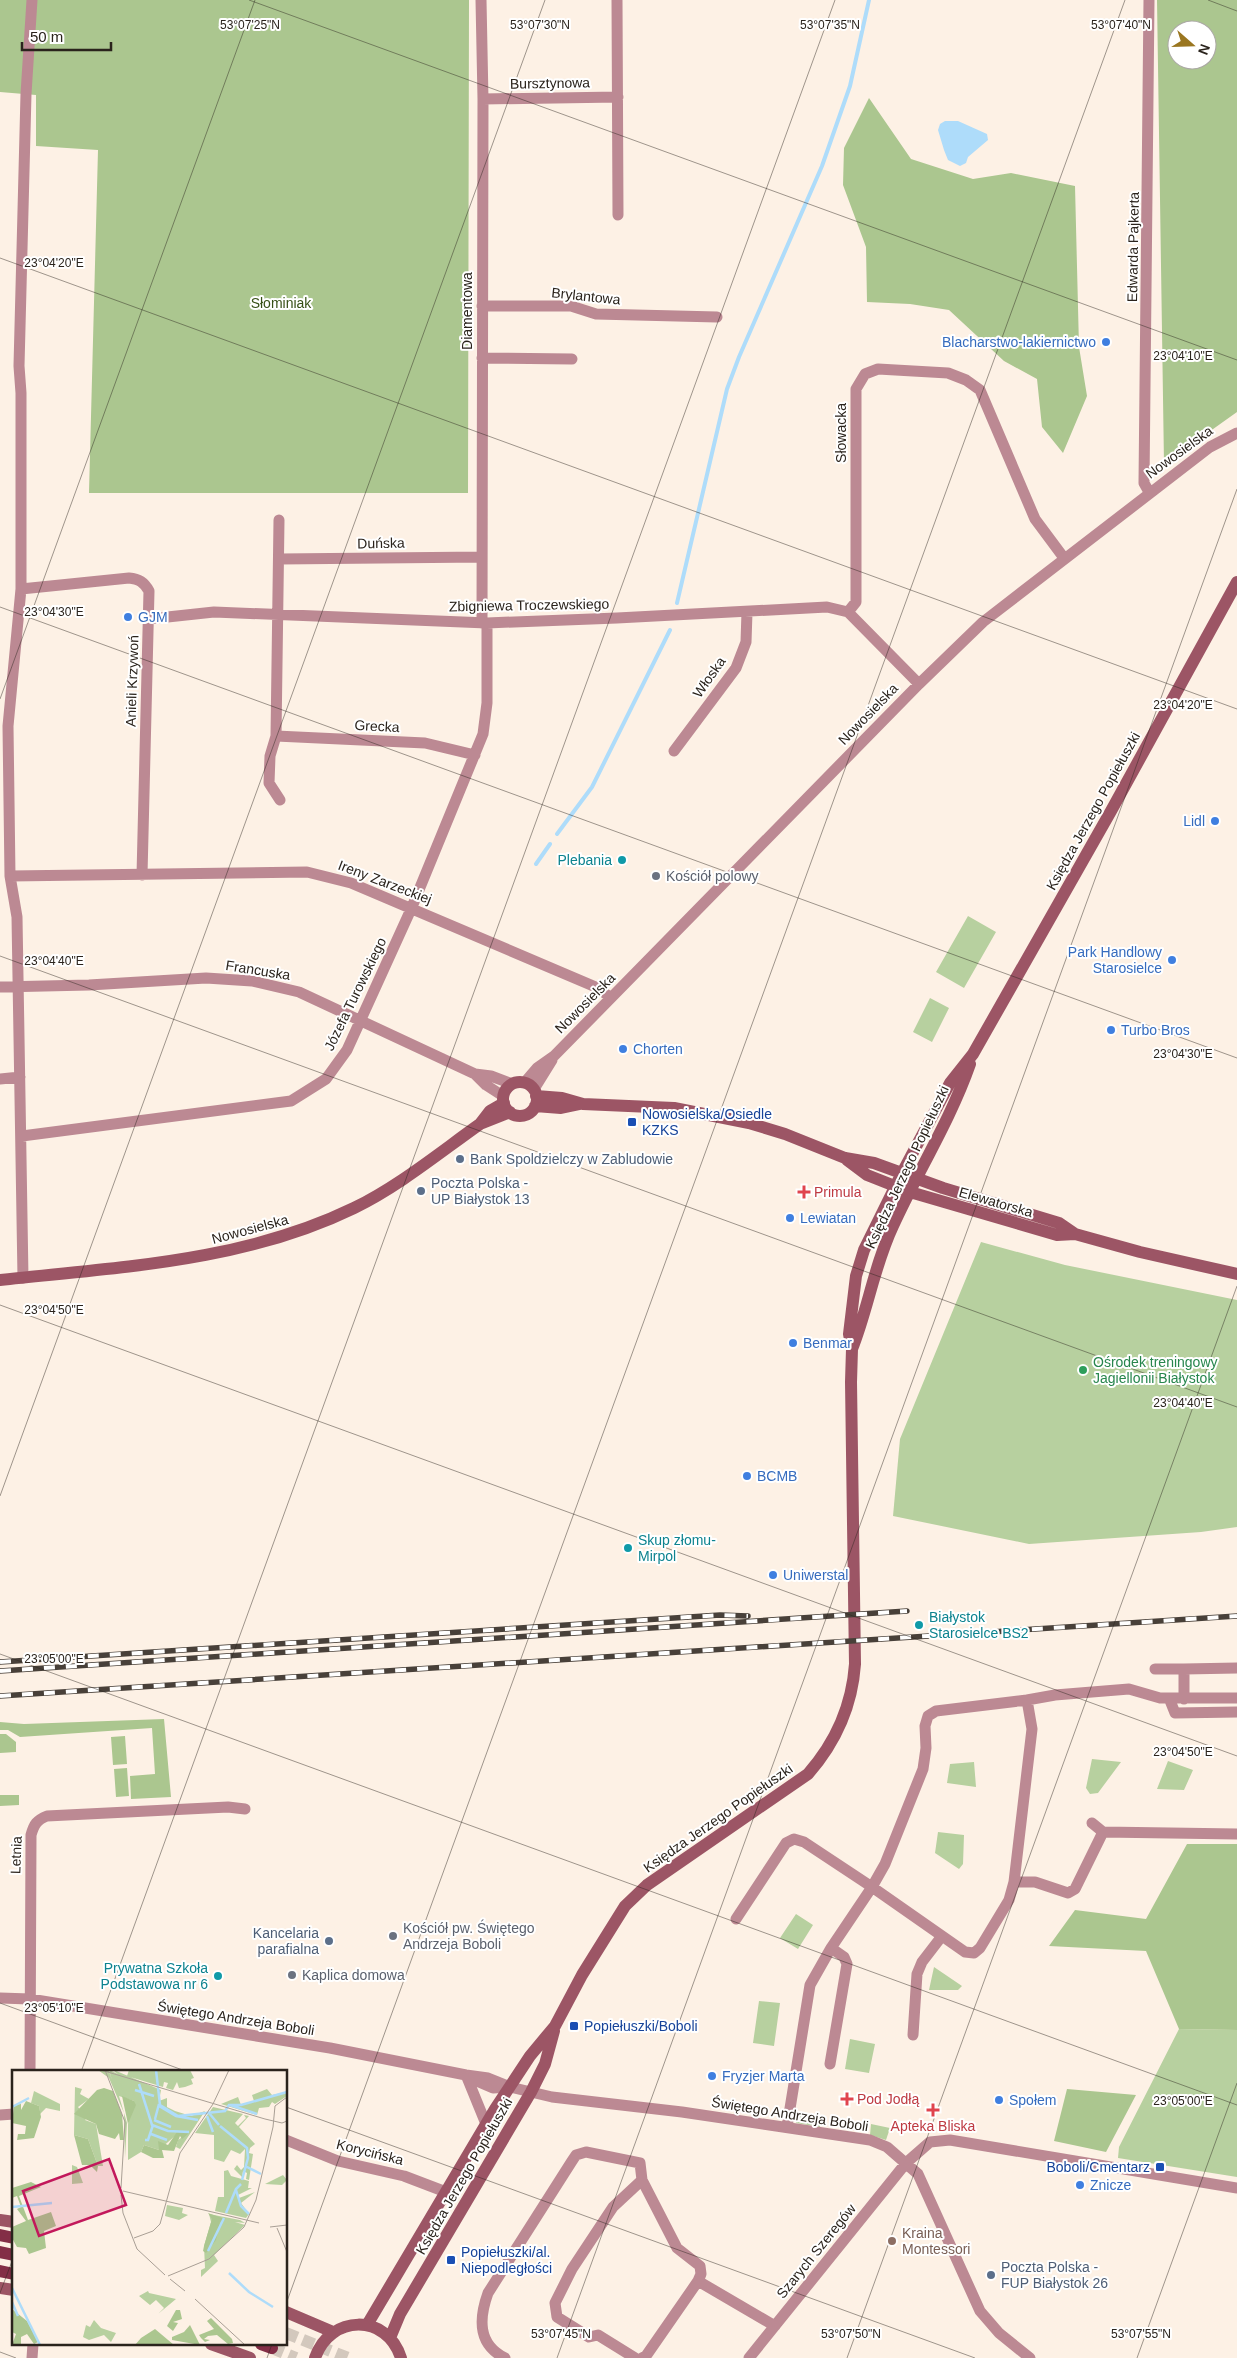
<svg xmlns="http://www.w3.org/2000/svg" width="1237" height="2358" viewBox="0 0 1237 2358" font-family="Helvetica,sans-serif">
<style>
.green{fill:#b7d09f}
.forest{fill:#abc68f;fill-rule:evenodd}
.water{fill:#aedcfa}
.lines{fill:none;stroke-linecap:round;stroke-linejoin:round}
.stream{stroke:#aedcfa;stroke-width:4}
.primary-tunnel{stroke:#d3c8bd;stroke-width:12;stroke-dasharray:12 6;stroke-linecap:butt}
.street{stroke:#bc8993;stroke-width:11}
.secondary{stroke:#9c5565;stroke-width:12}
.primary{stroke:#832e46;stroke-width:12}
.rail-casing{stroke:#484039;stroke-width:5.5}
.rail{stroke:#fff;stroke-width:4;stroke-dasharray:11;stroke-linecap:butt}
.ticks{fill:none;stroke:#2a231c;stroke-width:1;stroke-opacity:0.45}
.shop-dot{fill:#3f7fe0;stroke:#fff;stroke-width:2}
.culture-dot{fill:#0f9aa8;stroke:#fff;stroke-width:2}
.worship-dot{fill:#6b7280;stroke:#fff;stroke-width:2}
.transit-dot{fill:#1a4fb4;stroke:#fff;stroke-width:2}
.service-dot{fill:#5c6f8a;stroke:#fff;stroke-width:2}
.health-dot{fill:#e0444e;stroke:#fff;stroke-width:2}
.leisure-dot{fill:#2e9e5b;stroke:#fff;stroke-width:2}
.education-dot{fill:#8d6e63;stroke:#fff;stroke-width:2}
.labels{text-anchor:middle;stroke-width:4;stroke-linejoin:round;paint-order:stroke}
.street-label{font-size:14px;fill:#2a231c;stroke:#fff}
.park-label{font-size:14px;fill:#375016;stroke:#fff}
.shop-label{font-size:14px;fill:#366cbe;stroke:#fff;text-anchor:start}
.culture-label{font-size:14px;fill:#0d838f;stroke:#fff;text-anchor:end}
.worship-label{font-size:14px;fill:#5b616d;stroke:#fff;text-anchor:start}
.transit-label{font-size:14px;fill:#164399;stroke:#fff;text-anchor:start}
.service-label{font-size:14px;fill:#4e5e75;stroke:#fff;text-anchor:start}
.health-label{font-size:14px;fill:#be3a42;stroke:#fff;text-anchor:start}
.leisure-label{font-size:14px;fill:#27864d;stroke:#fff;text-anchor:start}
.education-label{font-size:14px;fill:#785e54;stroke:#fff;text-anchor:start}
.inset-river{fill:none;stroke:#aedcfa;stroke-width:2.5}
.inset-road{fill:none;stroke:#a99f95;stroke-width:1}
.view{fill:#c2185b;fill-opacity:0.15;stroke:#c2185b;stroke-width:2.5}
.inset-edge{fill:none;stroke:#2a231c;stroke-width:2.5}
.ticks-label{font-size:12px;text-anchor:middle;fill:#2a231c;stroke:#fff;stroke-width:4;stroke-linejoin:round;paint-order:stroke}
</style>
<rect width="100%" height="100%" fill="#fdf1e5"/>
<path class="green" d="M968,916L996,932L964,988L936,972Z
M930,998L949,1008L932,1042L913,1032Z
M981,1242L1065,1265L1237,1300V1527L1201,1532L1029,1544L893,1516L900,1439Z
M1092,1759L1121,1762L1098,1793L1090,1794L1086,1788Z
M1168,1761L1193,1770L1184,1790L1157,1789Z
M974,1762L976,1787L947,1783L950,1764Z
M938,1832L964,1835L963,1864L959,1869L935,1853Z
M796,1914L813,1925L798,1949L780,1938Z
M934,1967L962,1986L958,1990H929Z
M759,2001L780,2003L774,2046L753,2043Z
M1179,2029L1237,2030V2177L1118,2158L1119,2147Z
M850,2039L875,2044L869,2073L845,2069Z
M798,2112L822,2116L820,2127L796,2123Z
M871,2124L890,2128L886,2140L870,2135Z"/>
<path class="forest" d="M0,0H469L468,493H89L98,150L36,146V95L0,92Z
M1157,0H1237V412L1164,464ZM1177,30H1207V60H1177Z
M869,98L911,159L973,179L1011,173L1075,186L1079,347L1087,396L1063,453L1042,427L1037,379L1004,361L949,310L910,304L867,302L866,247L843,185L844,148Z
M164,1719L171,1797L131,1799L130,1776L155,1774L152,1728L20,1737L8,1730H0V1722L24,1724Z
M0,1734H6L16,1742V1752L0,1753Z
M125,1736L127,1764L113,1765L111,1737Z
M127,1768L129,1796L116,1797L114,1769Z
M0,1795H19V1805L0,1806Z
M1187,1844H1237V2030L1179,2029L1146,1951L1049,1946L1075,1910L1146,1919Z
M1067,2089L1136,2095L1106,2152L1054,2141Z"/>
<path class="water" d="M945,121H958L987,134L988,140L968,157L966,163L960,166L948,160L944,150L938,130L940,124Z"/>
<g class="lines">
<path class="stream" d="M677,603L727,389L739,357L822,166L850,86L869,0
M557,834L592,787L670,630
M536,864L550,844"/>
<path class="primary-tunnel" d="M286,2333L348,2358
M272,2348L296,2358"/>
<path class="street" d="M481,0L483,99L482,623
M617,0L618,215
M483,99L618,97
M482,306H571L596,314L717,317
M482,358L572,359
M1149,492L1144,483L1149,0
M279,520L276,736L425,743L475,755
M280,559L482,557
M21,589L129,578C139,579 144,582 149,591L142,875
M848,612L856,602V389L865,374L878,369L948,373L966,380L980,390L1035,519L1064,558
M848,612L919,684
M149,619L214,612L487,623L617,618L827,607L848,612
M276,736L270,756L269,783L280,800
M674,751L736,668L746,642L747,612
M10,876L307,872L351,883L598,988L611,998
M0,987L89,985L206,978L252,981L299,992L475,1074L491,1076L512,1084
M475,1074L486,1085L503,1096
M0,1079L20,1077
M525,1082L537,1068L554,1056L919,684L983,622L1210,447L1237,433
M534,1089L552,1060
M22,1136L291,1101L326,1079L347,1050L412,907L483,734L487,703V623
M23,1278L17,917L10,876L8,726L21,589V393L19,366L26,94L32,0
M1155,1669H1184
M1169,1698L1175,1713L1237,1712
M1184,1699V1669L1237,1668
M1027,1700L1055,1695L1129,1689L1160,1698H1237
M1092,1823L1103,1832L1237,1834
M1014,1882H1035L1068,1893L1075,1889L1103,1832
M736,1919L786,1843L794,1839L804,1842L872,1887L885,1864L923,1769L926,1748L925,1726L928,1716L936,1711L1027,1700L1032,1729L1014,1882L1009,1900L980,1948L974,1953L965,1952L872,1887L831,1948L810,1985L787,2127
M0,1998L30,1999L330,2048L466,2075L488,2078L510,2087L552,2097L682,2112L870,2140L887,2147L918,2174L980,2311L999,2333L1030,2358
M913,2035L917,1974L922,1962L942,1936
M830,2064L847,1964L844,1957L831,1948
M30,2072L31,1835C34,1824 37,1820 47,1816L228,1807L245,1809
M466,2075L486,2124
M472,2079L493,2088L510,2087
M0,2115L14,2114
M286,2140L338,2161L404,2176L446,2192
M698,2281L775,2326
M32,2358L33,2344
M505,2358C477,2344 479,2318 488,2293L572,2161L576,2155L586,2152L640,2163L642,2180L677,2248L700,2266L701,2274L698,2281L646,2356L642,2358
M635,2358L598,2335L589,2337L557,2317L555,2303L572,2269L613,2207L642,2180
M749,2358L906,2163L930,2142L950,2140L1237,2188"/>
<path class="secondary" d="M503 1099a17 17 0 1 1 34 0a17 17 0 1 1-34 0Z
M536,1096L562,1098L583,1104L674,1108L749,1123L785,1134L845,1158L874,1163L943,1188L1059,1223L1075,1234L1140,1252L1237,1274
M535,1106L561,1108L580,1104
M480,1124L510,1112
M847,1160L867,1175L910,1192L1057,1235L1075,1234
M0,1280C120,1267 243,1262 354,1208C399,1186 439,1153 480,1124L490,1111L504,1103
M852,1349C868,1309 874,1266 893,1226C918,1171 950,1121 970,1064
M0,2220L14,2222
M0,2288L14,2290
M286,2312L333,2332
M367,2325L495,2109L530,2056L555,2026L582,1975L625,1906L647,1885L808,1774C836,1742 852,1707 855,1664L851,1382L852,1349L849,1334L856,1276L864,1250L902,1173L950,1083L973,1054L1111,811L1237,582
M390,2338L400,2314L531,2092L545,2064L554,2031
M211,2344L250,2358
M315,2358C330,2314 387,2313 401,2358"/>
<path class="primary" d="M0,2235L14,2238
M0,2252L14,2255
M0,2271L14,2274
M261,2344L272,2348"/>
<defs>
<path id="rail" d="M0,1662L720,1615L748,1616
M0,1671L907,1611
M0,1696L1237,1616"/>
</defs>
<use href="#rail" class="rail-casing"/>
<use href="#rail" class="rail"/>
</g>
<path class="ticks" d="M249,0L1237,360M1208,0L1237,11M0,258L1237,709M0,607L1237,1058M0,699L255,0M0,956L1237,1407M0,1305L1237,1756M0,1496L545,0M0,1654L1237,2105M0,2003L188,2072M81,2072L835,0M286,2107L975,2358M0,2293L14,2256M286,2304L1125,0M0,2352L16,2358M267,2358L272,2344M557,2358L1237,489M847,2358L1237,1286M1137,2358L1237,2083"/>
<g class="shop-dot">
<circle cx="1106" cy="342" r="5"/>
<circle cx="128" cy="617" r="5"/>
<circle cx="1215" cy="821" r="5"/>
<circle cx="1172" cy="960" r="5"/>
<circle cx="1111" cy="1030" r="5"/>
<circle cx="623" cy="1049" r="5"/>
<circle cx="790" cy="1218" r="5"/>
<circle cx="793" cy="1343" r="5"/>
<circle cx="747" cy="1476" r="5"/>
<circle cx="773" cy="1575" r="5"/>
<circle cx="712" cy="2076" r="5"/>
<circle cx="999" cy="2100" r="5"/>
<circle cx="1080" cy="2185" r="5"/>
</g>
<g class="culture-dot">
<circle cx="622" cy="860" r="5"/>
<circle cx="628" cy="1548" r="5"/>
<circle cx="919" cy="1625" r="5"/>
<circle cx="218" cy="1976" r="5"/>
</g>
<g class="worship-dot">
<circle cx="656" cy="876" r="5"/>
<circle cx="393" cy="1936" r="5"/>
<circle cx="292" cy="1975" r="5"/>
</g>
<g class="transit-dot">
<rect x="627" y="1117" width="10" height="10" rx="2.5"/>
<rect x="569" y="2021" width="10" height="10" rx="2.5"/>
<rect x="1155" y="2162" width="10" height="10" rx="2.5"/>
<rect x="446" y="2255" width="10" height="10" rx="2.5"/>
</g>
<g class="service-dot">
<circle cx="460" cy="1159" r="5"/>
<circle cx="421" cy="1191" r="5"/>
<circle cx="329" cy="1941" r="5"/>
<circle cx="991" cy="2275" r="5"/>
</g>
<g class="health-dot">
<path d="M801.5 1184.5h5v5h5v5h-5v5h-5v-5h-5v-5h5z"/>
<path d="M844.5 2091.5h5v5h5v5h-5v5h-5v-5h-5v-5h5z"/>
<path d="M930.5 2102.5h5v5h5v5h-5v5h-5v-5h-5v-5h5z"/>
</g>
<circle class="leisure-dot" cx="1083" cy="1370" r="5"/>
<circle class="education-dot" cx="892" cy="2241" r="5"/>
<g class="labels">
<g class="street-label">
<text transform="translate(550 83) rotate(-1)" y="5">Bursztynowa</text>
<text transform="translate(1133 247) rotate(-89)" y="5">Edwarda Pajkerta</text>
<text transform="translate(586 296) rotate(6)" y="5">Brylantowa</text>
<text transform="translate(467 311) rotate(-90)" y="5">Diamentowa</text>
<text transform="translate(841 433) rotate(-90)" y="5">Słowacka</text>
<text transform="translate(1179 452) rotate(-36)" y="5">Nowosielska</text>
<text transform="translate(381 543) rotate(-1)" y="5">Duńska</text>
<text transform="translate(529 605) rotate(-1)" y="5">Zbigniewa Troczewskiego</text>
<text transform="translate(709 677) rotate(-55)" y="5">Włoska</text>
<text transform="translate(132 681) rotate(-88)" y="5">Anieli Krzywoń</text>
<text transform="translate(868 714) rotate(-46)" y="5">Nowosielska</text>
<text transform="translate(377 726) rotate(3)" y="5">Grecka</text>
<text transform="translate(1093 811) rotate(-61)" y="5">Księdza Jerzego Popiełuszki</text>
<text transform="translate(385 882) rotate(21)" y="5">Ireny Zarzeckiej</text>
<text transform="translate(258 970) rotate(9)" y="5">Francuska</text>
<text transform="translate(355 994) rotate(-64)" y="5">Józefa Turowskiego</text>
<text transform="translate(585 1003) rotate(-45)" y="5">Nowosielska</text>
<text transform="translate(907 1167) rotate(-65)" y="5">Księdza Jerzego Popiełuszki</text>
<text transform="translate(996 1202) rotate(16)" y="5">Elewatorska</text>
<text transform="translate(250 1229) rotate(-15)" y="5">Nowosielska</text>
<text transform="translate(718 1818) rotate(-35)" y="5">Księdza Jerzego Popiełuszki</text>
<text transform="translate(16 1855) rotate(-88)" y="5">Letnia</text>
<text transform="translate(236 2018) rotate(9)" y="5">Świętego Andrzeja Boboli</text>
<text transform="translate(790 2114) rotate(9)" y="5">Świętego Andrzeja Boboli</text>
<text transform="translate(370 2152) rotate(14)" y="5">Korycińska</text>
<text transform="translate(464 2176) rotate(-60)" y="5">Księdza Jerzego Popiełuszki</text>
<text transform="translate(816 2251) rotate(-51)" y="5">Szarych Szeregów</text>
</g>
<g class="park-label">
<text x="281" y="308">Słominiak</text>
</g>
<g class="shop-label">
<text x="1096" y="347" text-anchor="end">Blacharstwo-lakiernictwo</text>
<text x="138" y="622">GJM</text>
<text x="1205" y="826" text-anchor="end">Lidl</text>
<text x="1162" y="957" text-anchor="end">Park Handlowy<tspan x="1162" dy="16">Starosielce</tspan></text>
<text x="1121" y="1035">Turbo Bros</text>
<text x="633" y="1054">Chorten</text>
<text x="800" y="1223">Lewiatan</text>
<text x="803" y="1348">Benmar</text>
<text x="757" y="1481">BCMB</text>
<text x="783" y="1580">Uniwerstal</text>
<text x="722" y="2081">Fryzjer Marta</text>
<text x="1009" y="2105">Społem</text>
<text x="1090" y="2190">Znicze</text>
</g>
<g class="culture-label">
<text x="612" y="865">Plebania</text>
<text x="638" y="1545" text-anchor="start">Skup złomu-<tspan x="638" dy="16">Mirpol</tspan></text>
<text x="929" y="1622" text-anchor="start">Białystok<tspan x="929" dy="16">Starosielce BS2</tspan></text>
<text x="208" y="1973">Prywatna Szkoła<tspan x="208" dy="16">Podstawowa nr 6</tspan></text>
</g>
<g class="worship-label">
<text x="666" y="881">Kościół polowy</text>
<text x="403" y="1933">Kościół pw. Świętego<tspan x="403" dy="16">Andrzeja Boboli</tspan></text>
<text x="302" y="1980">Kaplica domowa</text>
</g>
<g class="transit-label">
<text x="642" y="1119">Nowosielska/Osiedle<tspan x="642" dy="16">KZKS</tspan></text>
<text x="584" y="2031">Popiełuszki/Boboli</text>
<text x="1150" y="2172" text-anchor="end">Boboli/Cmentarz</text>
<text x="461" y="2257">Popiełuszki/al.<tspan x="461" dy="16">Niepodległości</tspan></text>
</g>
<g class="service-label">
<text x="470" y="1164">Bank Spoldzielczy w Zabludowie</text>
<text x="431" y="1188">Poczta Polska -<tspan x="431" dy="16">UP Białystok 13</tspan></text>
<text x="319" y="1938" text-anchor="end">Kancelaria<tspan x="319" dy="16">parafialna</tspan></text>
<text x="1001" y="2272">Poczta Polska -<tspan x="1001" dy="16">FUP Białystok 26</tspan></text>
</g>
<g class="health-label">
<text x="814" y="1197">Primula</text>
<text x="857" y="2104">Pod Jodłą</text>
<text x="933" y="2131" text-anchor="middle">Apteka Bliska</text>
</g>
<g class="leisure-label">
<text x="1093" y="1367">Ośrodek treningowy<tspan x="1093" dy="16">Jagiellonii Białystok</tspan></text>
</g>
<g class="education-label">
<text x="902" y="2238">Kraina<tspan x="902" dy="16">Montessori</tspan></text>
</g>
</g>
<g transform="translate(12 2070)">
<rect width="275" height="275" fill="#fdf1e5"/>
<path d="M86,0L97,1L100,10L97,0L106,4L103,2L102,0L149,20L147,31L155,28V37L163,41L179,46L193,41L168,79L164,77L166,70L176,63L164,65L147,80L132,75L129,82L116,90V54L122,31L107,26L115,53L113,88L112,43L97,8ZM117,0H178L182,8L179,9L181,14L173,17L167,18L165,12L161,20L154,18L156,13L152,12L151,17L115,6ZM63,17L70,19L68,24L77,29L66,37L75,48L73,50L84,54L91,96H86L76,69L62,65ZM255,19L260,25L275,22V26L263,34L260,32L257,37L247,38L245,45L209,34L226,27L229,35L242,31L240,25ZM22,21L48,34V41L34,38L28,44L27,36L19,33ZM201,37L231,44L223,53L226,56L234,48L232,45L237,46L227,57L243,74L238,78L237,83L241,84L237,110L234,109L235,103L231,101L230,107L222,99L225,95L229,100L232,97L233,79L228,84L219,80L212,92L202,89V65L183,63ZM60,95L65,97L71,113L60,114ZM216,100L219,106L237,111L236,118H240L226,125L227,128L243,122L229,133L237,144L234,148L203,141L206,127H212V101ZM271,105L275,110L270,115L253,114ZM155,135L171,138L170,143L176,145L167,150L153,146ZM197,144L228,150L233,153L223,152L233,155L202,185L206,191L189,207V200L193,198L192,176L199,152ZM136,221L137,223L164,229L146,244L152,238L144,230L138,235L127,226ZM82,250L89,258L104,263L99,272L92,265L77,270L71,267L74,255L78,257Z" fill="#b7d09f"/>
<path d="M92,18L101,21L110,44L112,70H108L107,63L103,69L87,64L84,54L62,44L85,20ZM110,26L122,31L124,35L116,54ZM14,31L27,36L29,47L22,68L5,70L6,64H13L14,56L0,53L2,35L9,34V40ZM165,62L177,63L170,69L168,66L162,81L150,80L152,88H141L129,82L132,75L147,80L146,71L156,75ZM62,65L76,69L86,96L85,102L78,95H70ZM19,112L29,117L7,126L16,150L39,142L44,156L32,161L34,178L17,184L14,178L5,177L0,168V157L14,151L5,139L9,137L5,126L0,128V118ZM196,143L213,149L208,152L204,170L194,183L191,181L192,176L200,149ZM0,239L15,251L26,272L22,274L15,264L9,267V274L0,275L4,264L0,262ZM164,240H168L170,249L161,252L166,253L161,261L155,256ZM199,248L220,269L221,273L216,274L205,265L196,266L192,269L198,270L193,272L189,268L187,265L202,259L195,251ZM178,255L188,275L160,270V267L172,262ZM143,259L162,275H123L129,268Z" fill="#abc68f"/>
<path class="inset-river" d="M144,0L148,35L166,46L213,41L217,35H229L275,22M127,14L140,55L156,61L177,62M123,20L142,26M218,35L245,44M147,36L164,46L186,50M0,37L17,28M197,43L207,55M195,46L201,62M143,49L147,34M142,50L159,57M208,56L235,78L236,88L230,110M139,64L155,70M133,70H136L141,55M233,96L249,104M224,120L229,136L237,144M0,137L40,133M214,143L224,119L229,114M196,181L212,148M217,203L237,222L261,237M0,218L28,275M0,232L6,246"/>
<path class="inset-road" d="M89,0L253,49L270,53L275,51M93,0L113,52L109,118M111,121L247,153M109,125L111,143L125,179L153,205M258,157L275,155M265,158L275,182M122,168L141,161L148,154L168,83L201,34L217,0M156,206L197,189L232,157L244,130L261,57L263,36L275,27M158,209L173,221M183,229L233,275"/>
<path class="view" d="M97,89L114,135L27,166L11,121Z"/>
<rect width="275" height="275" class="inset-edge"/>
</g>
<g class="ticks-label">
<text x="250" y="29">53°07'25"N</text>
<text x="830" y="29">53°07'35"N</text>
<text x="540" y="29">53°07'30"N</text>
<text x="1121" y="29">53°07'40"N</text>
<text x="54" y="267">23°04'20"E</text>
<text x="1183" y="360">23°04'10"E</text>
<text x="54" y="616">23°04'30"E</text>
<text x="1183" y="709">23°04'20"E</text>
<text x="54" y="965">23°04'40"E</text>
<text x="1183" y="1058">23°04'30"E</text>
<text x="54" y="1314">23°04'50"E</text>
<text x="1183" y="1407">23°04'40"E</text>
<text x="54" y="1663">23°05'00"E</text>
<text x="1183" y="1756">23°04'50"E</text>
<text x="54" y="2012">23°05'10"E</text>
<text x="1183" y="2105">23°05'00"E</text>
<text x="561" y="2338">53°07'45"N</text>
<text x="851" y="2338">53°07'50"N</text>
<text x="1141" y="2338">53°07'55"N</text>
</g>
<g transform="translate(1192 45) rotate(110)"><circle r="24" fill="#ffffff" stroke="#aaa7a4"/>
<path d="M0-4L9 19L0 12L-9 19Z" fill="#9a7620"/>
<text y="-8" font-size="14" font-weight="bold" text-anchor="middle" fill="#2a231c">N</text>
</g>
<path d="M22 42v8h89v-8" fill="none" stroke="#2a231c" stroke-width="2.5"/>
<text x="30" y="42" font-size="15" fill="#2a231c" stroke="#ffffff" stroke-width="4" paint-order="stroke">50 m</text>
</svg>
